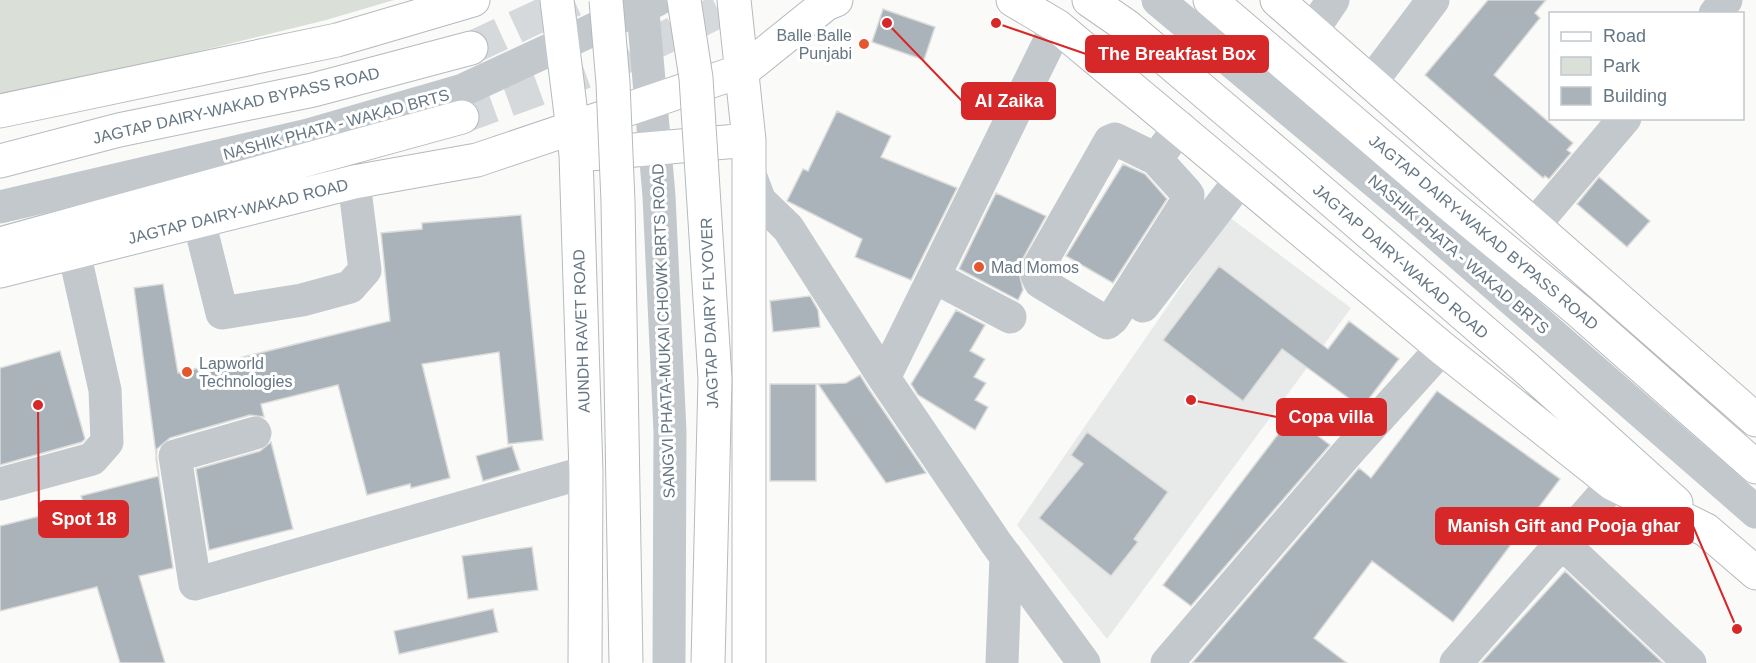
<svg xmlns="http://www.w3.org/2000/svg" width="1756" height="663" viewBox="0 0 1756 663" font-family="Arial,sans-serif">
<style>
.built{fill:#e8e9e9}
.green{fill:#dadfd7}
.building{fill:#aab3b9;stroke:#dcdcda;stroke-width:1.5}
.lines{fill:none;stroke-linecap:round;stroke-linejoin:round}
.major-tunnel{stroke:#d5d9db;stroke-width:33;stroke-dasharray:33 16;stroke-linecap:butt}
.major-casing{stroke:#b5babe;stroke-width:35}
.minor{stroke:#c3c8cc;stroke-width:33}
.major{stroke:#fff;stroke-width:33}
.major-bridge-casing{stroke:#b5babe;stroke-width:35;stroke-linecap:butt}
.major-bridge{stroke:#fff;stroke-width:33}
.poi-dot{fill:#e4572e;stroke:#fff;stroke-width:2}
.labels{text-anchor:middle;stroke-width:6;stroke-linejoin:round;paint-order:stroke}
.poi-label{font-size:16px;fill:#657683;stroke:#fff;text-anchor:start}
.street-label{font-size:16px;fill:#657683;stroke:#fff}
.leader{fill:none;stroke:#d62828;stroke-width:2}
.callout-dot{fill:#d62828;stroke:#fff;stroke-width:2}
.callout{fill:#d62828;stroke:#d62828;stroke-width:2}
.callout-label{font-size:18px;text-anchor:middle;font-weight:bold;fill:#fff}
</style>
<rect width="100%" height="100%" fill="#fafaf8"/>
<path class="built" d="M1229,217L1351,308L1107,639L1017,525Z"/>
<path class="green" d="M0,0H394L326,20L0,100Z"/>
<path class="building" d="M1488,0H1546L1535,13L1540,18L1494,75L1573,143L1567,150L1571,153L1549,179L1545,176L1543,178L1425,75Z
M883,9L935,27L924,60L872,42Z
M837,111L891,136L881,157L957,188L911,280L855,257L862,239L787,201L803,169L808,171Z
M1123,164L1145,174L1167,199L1113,283L1066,256Z
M1599,177L1650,221L1627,247L1577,204Z
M996,193L1046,216L1021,262L1019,272L1023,290L1018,300L959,269Z
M521,215L543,440L508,444L499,352L422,364L450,478L411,488L410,484L367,495L338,385L261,404L264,417L250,415L170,438L157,449L156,459L173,568L139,576L165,663H120L97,587L0,611V526L84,505L81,496L159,476L134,288L163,284L178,373L390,321L381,233L422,229V223Z
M1219,266L1328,349L1349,321L1399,359L1362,408L1282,349L1243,401L1163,340Z
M810,296L818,310L820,327L773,332L770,301Z
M956,310L985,325L970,351L985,359L974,377L986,383L975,400L988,407L975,430L918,395L911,384Z
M60,351L85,439L82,442L0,465V368Z
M860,375L868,388L926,473L886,483L818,384L846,383Z
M770,384H816V481H770Z
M1437,391L1560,479L1453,622L1372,561L1314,638L1347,663H1192L1359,468L1371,478Z
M1292,416L1330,445L1191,606L1163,585Z
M1087,432L1168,492L1134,539L1138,542L1111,576L1039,518L1083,464L1071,455Z
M271,442L293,529L209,550L196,469L260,451Z
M512,446L520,470L483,481L476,456Z
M532,547L538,590L468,599L462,556Z
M1565,571L1663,663H1481Z
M493,609L498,632L399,654L394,631Z"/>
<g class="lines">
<path class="major-tunnel" d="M471,48L574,0
M462,117L621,59L742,0"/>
<defs>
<path id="major" d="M557,0L576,155L586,472L585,663
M734,0L749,140V663
M1013,0L1057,26L1442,348L1613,484L1706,530L1756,573
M1089,0L1128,27L1287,162L1526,368L1676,503
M1210,0L1449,204L1579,311L1756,467
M1277,0L1756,420
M0,111L337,40L473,0
M589,154L749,140
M0,161L119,130L313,90L471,48
M0,244L462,117
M0,271L354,182L477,160L744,70L826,4L836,0"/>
</defs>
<use href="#major" class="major-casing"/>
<path class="minor" d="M642,0L659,196L670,432L669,663
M1158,0L1414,214L1756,512
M1715,14L1726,0
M1312,31L1333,0
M1372,81L1433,0
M1156,159L1185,191L1188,195L1186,203L1113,318L1107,323L1040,282L1037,275L1039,266L1110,141L1115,139L1156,159L1180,127
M749,172L760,201L788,228L884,378L996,543L1084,663
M0,207L308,135L463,90L657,0
M199,221L222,313L302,300L350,287L365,270L354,182
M1535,224L1625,118
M934,277L1010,317
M1143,306L1241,179
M884,378L1057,26
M255,433L175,456L195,584L586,472
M0,484L92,459L107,442L105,390L74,252
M1560,541L1690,663
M1002,663L1006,556
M1167,663L1349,451L1442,348
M1456,663L1613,484"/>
<use href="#major" class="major"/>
<defs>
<path id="major-bridge" d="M606,0L613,83L618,202L626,663
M684,0L696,78L715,379L708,663"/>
</defs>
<use href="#major-bridge" class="major-bridge-casing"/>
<use href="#major-bridge" class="major-bridge"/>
</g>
<g class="poi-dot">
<circle cx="864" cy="44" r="6"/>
<circle cx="979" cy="267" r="6"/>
<circle cx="187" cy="372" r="6"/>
</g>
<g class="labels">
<g class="poi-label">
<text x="852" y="41" text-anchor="end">Balle Balle<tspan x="852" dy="18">Punjabi</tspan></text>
<text x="991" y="273">Mad Momos</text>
<text x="199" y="369">Lapworld<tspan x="199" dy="18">Technologies</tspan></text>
</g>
<g class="street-label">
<text transform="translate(236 105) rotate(-13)" y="6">JAGTAP DAIRY-WAKAD BYPASS ROAD</text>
<text transform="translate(336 124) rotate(-15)" y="6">NASHIK PHATA - WAKAD BRTS</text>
<text transform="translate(238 211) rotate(-14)" y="6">JAGTAP DAIRY-WAKAD ROAD</text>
<text transform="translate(1484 232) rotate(40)" y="6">JAGTAP DAIRY-WAKAD BYPASS ROAD</text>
<text transform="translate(1459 254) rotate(41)" y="6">NASHIK PHATA - WAKAD BRTS</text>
<text transform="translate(1401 261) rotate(41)" y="6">JAGTAP DAIRY-WAKAD ROAD</text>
<text transform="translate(709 313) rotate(-92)" y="6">JAGTAP DAIRY FLYOVER</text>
<text transform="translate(581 331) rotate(-92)" y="6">AUNDH RAVET ROAD</text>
<text transform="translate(663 331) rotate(-92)" y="6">SANGVI PHATA-MUKAI CHOWK BRTS ROAD</text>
</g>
</g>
<path class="leader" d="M996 23L1086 54M887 23L962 101M1191 400L1277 417M38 405L39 519M1737 629L1693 526"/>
<g class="callout-dot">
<circle cx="996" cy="23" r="6"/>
<circle cx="887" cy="23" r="6"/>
<circle cx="1191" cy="400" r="6"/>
<circle cx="38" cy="405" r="6"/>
<circle cx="1737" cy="629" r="6"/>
</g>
<g class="callout">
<rect x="1086" y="36" width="182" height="36" rx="6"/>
<rect x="962" y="83" width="93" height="36" rx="6"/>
<rect x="1277" y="399" width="109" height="36" rx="6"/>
<rect x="39" y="501" width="89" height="36" rx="6"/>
<rect x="1436" y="508" width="257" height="36" rx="6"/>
</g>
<g class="callout-label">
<text x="1177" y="60">The Breakfast Box</text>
<text x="1009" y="107">Al Zaika</text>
<text x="1331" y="423">Copa villa</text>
<text x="84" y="525">Spot 18</text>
<text x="1564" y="532">Manish Gift and Pooja ghar</text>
</g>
<rect x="1549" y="12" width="195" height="108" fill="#ffffff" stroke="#c1c8cd" stroke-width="1.5"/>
<rect x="1561" y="32" width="30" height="9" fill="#ffffff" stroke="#c1c8cd" stroke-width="1.5"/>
<text x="1603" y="42" font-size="18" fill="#657683">Road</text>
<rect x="1561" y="57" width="30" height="18" fill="#dadfd7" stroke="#c1c8cd" stroke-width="1.5"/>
<text x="1603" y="72" font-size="18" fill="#657683">Park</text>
<rect x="1561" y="87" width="30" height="18" fill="#aab3b9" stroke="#c1c8cd" stroke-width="1.5"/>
<text x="1603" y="102" font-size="18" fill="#657683">Building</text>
</svg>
